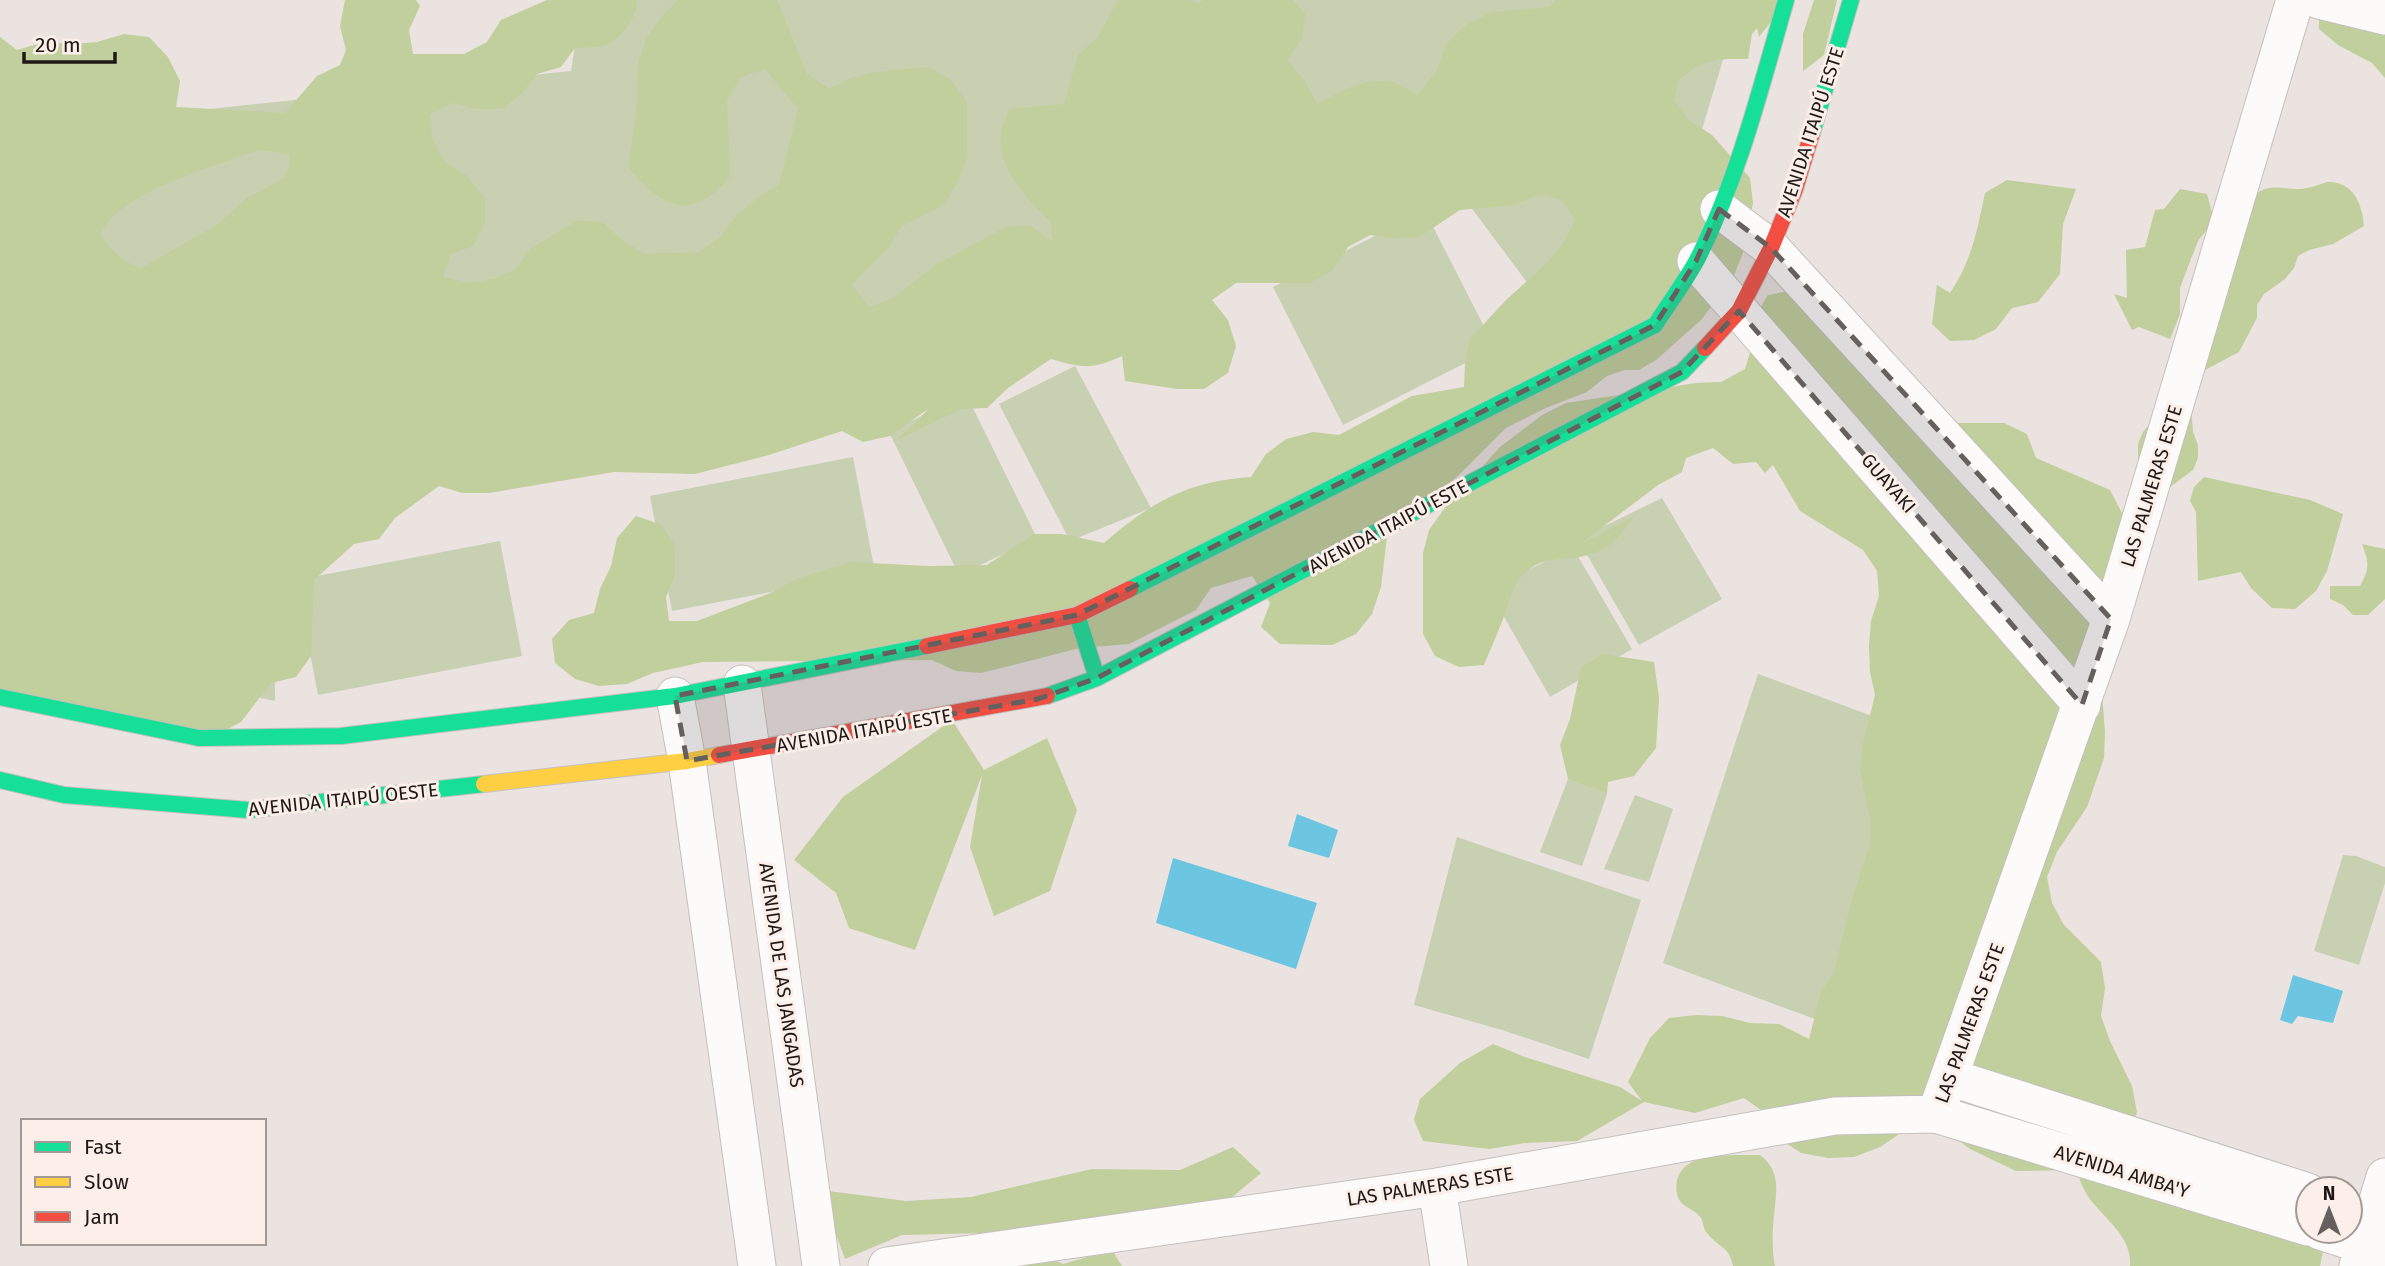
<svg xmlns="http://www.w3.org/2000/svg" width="2385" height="1266" viewBox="0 0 2385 1266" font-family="'Fira Sans',sans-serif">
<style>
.green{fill:#c7d0b1}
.forest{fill:#c0cf9c;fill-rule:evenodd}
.water{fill:#6dc6e1}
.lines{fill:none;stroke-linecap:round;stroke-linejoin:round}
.street-casing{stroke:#c5c0bd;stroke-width:39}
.fast-casing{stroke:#c5c0bd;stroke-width:18}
.slow-casing{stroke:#c5c0bd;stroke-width:18}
.jam-casing{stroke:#c5c0bd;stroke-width:18}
.street{stroke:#fcfbfa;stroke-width:37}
.fast{stroke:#16e098;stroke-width:16}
.slow{stroke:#ffcf43;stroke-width:16}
.jam{stroke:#f24e42;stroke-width:16}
.marked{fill:#65605d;fill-opacity:0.2;stroke:#65605d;stroke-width:5;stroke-dasharray:14 9;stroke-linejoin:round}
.labels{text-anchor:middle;stroke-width:6;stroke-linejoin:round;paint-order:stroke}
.street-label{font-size:19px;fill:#1e1917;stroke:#fceee8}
</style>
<rect width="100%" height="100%" fill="#eae3e0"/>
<path class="green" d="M582,0H1741L1687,179L1552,316L1435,159L273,520L275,701L0,641V131L571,71Z
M1425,211L1495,348L1343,425L1273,287Z
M1075,366L1151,508L1070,541L999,404Z
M966,394L1037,538L959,575L889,432Z
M853,457L875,572L672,611L650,496Z
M1662,498L1722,599L1639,645L1578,539Z
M500,541L522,656L318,695L296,580Z
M1573,548L1632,649L1550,697L1488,589Z
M1758,674L1924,735L1831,1025L1663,963Z
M1568,779L1607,794L1582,866L1540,852Z
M1635,795L1673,809L1649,882L1604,869Z
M1457,837L1641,900L1589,1059L1502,1030L1414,1005Z
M2343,855L2356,856L2385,867V883L2359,965L2314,951Z"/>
<path class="forest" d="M345,0H416L420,6L409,30L413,54H464L487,42L501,20L547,0H637C637,19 619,43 599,47C591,48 583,47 575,48L561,67L537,74L522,93L503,109H477L453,103L430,114L432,139L445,162L467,176L485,198V222L473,246L451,254L443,277L468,283L495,279L516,269L531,248L577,221L603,222L621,239L644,254L699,252L720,237L736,216L757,198L779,185L798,109L765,69L741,77L727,100L730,176C692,223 663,209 628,167L636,116L638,63L647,37L662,16L678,0H777L807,74L829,89L851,78L877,72L928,67L951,80L967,103V157L957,184L943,205L901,227L888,249L852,285L869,307L892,299L935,265L1006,227L1031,226L1052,241L1051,222C1029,202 997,168 1001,135C1001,127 1007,117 1009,109L1064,104L1078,55L1098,37L1118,0H1189L1198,4L1203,0H1293L1305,14L1302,39L1287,60L1305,81L1317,104C1340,92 1371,73 1398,84C1405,87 1411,91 1418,94L1437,71L1446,44L1466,25L1492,12L1549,7L1555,0H1788L1759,37L1757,28L1752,34L1748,59C1713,59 1705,58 1678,81L1674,101L1690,121L1712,135L1750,178L1753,203L1743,253L1732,280L1701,320L1656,360L1639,370H1625L1607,376L1587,392L1546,408L1506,428L1460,474L1387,537L1381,587L1372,614L1356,634L1332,645L1280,644L1261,627L1270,603L1252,576L1211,588L1196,610L1129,644L1080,648L981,673L956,671L932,660L703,662L653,673L627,684L599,686L575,679L555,663L552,639L569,620L594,613L600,589L611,566L617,538L636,516L662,525L675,546V574L666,597L669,621H697L773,592L796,579L850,562L928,566L987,565L1034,534H1062L1104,543C1151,502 1188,481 1251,477L1266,454L1286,439L1313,432L1339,435L1412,396L1464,387L1465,364L1470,339L1506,300L1546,264L1564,242L1575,220L1561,199L1537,195L1513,205L1460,210L1419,237L1395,238L1370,235L1348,247L1332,271L1309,283H1236L1212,300L1228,320L1236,346L1228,373L1204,389H1177L1125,381L1122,356C1092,370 1082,368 1051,359L1008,388L987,408L961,409L893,442L913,426L928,409L890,436L863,442L842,431L769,455L695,474L614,472L489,493H462L439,486L395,518L379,539L354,544L314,580L311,656L296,677L271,683L241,722L220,733L0,699V37L17,50L44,42L73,44L97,42L124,34L149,37L168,57L180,81L176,107L285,113L317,76L340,65L346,50L340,26ZM259,150L289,154V166L284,178L247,198L217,225L141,268C123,263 110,249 100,234C120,192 217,165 259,150Z
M1814,0H1837L1824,55L1803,71V34Z
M2385,0V78L2372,63L2338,45L2319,29V16Z
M2007,180L2076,189L2063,224L2060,274L2038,302L2012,308L1996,329L1974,340L1950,341L1932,324L1937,285L1950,293C1972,260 1977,231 1985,193Z
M2327,182C2353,181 2362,203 2364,226L2333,244L2309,250L2298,256L2294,268L2285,279L2264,294L2257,305V318L2239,352L2205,370L2198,381L2191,406L2193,432L2198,445V458L2193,470L2162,493L2138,481V444L2143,432L2169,401L2250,198C2270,182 2276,189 2299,189C2308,189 2318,185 2327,182Z
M2180,189L2207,194L2214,220L2198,241L2189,264L2180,288V314L2170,339L2139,327L2132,330L2114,294L2127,298L2126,250L2145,247L2155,210L2164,209Z
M1794,290L1953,423H2004L2027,434L2036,458L2110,490L2122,513L2128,540L2101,682L2105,732L2104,758L2087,807L2057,852L2047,877L2052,903L2064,925L2101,962L2105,988L2101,1016L2110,1041L2132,1086L2137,1112L2132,1126L2308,1231H2327L2320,1266H2130C2133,1233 2097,1215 2085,1191C2081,1185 2079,1177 2077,1170L2016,1171L1970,1149L1950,1134L1927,1126L1901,1133L1880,1147L1854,1157L1828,1158L1801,1153L1780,1139L1768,1115L1744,1098L1695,1113L1644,1102L1577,1141L1525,1143L1489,1149L1423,1141L1414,1120L1420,1099L1460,1063L1493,1044L1525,1057L1620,1087L1642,1101L1628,1082L1650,1038L1669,1018L1696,1015L1722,1016L1750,1023L1779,1024L1809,1039L1821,992L1834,972L1853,896L1870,844V819L1860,770L1863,744L1875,695L1870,672L1869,646L1871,621L1879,596L1877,571L1863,550L1800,511L1773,465L1765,473L1756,462L1733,464L1713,448L1686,458L1682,472L1658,485L1579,545L1633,517C1617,542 1604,554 1573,558C1558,559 1544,559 1531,568C1512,580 1510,601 1503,619C1497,635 1490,650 1484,665L1459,667L1435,656L1423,634V553L1429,530L1444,509L1500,447L1542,415L1566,403L1696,383L1721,382L1745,369L1753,343L1754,318L1768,295Z
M2204,477L2310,500L2343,514L2327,571L2316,591L2295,609L2272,608L2251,588L2241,572L2198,581L2196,512L2190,501L2194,487Z
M2362,544L2385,549V599L2368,615H2353L2343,605L2330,599V586H2360C2370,568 2369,563 2362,544Z
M1603,654L1654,662L1659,698L1656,748L1634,776L1608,782L1607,794L1568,779L1560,745L1570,719L1581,667Z
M952,720L984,770L1047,738L1077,810L1050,891L994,916L970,847L982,775L915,950L849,928L836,893L794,860L843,797Z
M1233,1147L1261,1173L1217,1210L1148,1229L902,1235L845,1259L820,1190L906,1201L971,1197L1092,1169L1180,1170Z
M1760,1155C1782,1172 1776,1192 1774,1216C1772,1232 1772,1250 1775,1266H1733C1729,1245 1718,1248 1707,1233C1703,1229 1704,1223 1701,1218C1696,1210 1685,1208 1680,1201C1676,1196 1676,1186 1677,1180C1685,1149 1736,1156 1760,1155Z
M1112,1250L1122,1266H997L1052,1259L1063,1264Z"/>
<path class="water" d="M1297,814L1338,830L1329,858L1288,846Z
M1173,858L1317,903L1296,969L1156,923Z
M2293,975L2343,991L2333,1023L2298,1016L2292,1024L2280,1020Z"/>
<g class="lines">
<defs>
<path id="street" d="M2319,0L2385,16
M1719,209L1771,248L2111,619
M1696,261L2082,705
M742,684L821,1266
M675,696L687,761L757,1266
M1949,1077L2308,1192
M1936,1114L2111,619L2295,0
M1437,1187L1449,1266
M2320,1231L2385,1252
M887,1266L1437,1187L1835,1116L1936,1114L2308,1227
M2358,1266L2385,1177"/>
<path id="fast" d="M1812,133L1851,0
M1130,589L1655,325C1669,303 1686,281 1698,258C1739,176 1761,87 1786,0
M1077,615L1097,678
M1047,696L1097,678L1682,372L1705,348
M0,697L199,738L341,736L675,696L927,646
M0,780L64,795L248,810L484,784"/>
<path id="slow" d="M484,784L687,761L719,755"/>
<path id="jam" d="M1705,348L1739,311L1771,248L1795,189L1812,133
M927,646L1077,615L1130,589
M719,755L1047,696"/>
</defs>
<use href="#street" class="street-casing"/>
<use href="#fast" class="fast-casing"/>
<use href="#slow" class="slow-casing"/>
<use href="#jam" class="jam-casing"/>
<use href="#street" class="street"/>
<use href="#fast" class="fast"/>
<use href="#slow" class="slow"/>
<use href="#jam" class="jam"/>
</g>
<path class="marked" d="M1719,209L1771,248L2111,619L2082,705L1739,311L1682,372L1097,678L1038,699L687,761L675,696L1077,615L1655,325L1696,261Z"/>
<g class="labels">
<g class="street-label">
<text transform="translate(1810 132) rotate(-72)" y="7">AVENIDA ITAIPÚ ESTE</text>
<text transform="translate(1889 483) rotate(49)" y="7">GUAYAKI</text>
<text transform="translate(2151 486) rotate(-73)" y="7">LAS PALMERAS ESTE</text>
<text transform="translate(1388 526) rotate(-28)" y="7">AVENIDA ITAIPÚ ESTE</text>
<text transform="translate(864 730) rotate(-10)" y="7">AVENIDA ITAIPÚ ESTE</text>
<text transform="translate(343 799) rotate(-6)" y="7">AVENIDA ITAIPÚ OESTE</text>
<text transform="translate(782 975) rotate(82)" y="7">AVENIDA DE LAS JANGADAS</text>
<text transform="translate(1969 1023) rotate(-70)" y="7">LAS PALMERAS ESTE</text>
<text transform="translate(2122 1171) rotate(17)" y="7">AVENIDA AMBA'Y</text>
<text transform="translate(1430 1186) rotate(-9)" y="7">LAS PALMERAS ESTE</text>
</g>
</g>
<rect x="21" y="1119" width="245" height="126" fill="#fceee8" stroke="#a39994" stroke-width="2"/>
<rect x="35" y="1142" width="35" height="10" fill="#16e098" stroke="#a39994" stroke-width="2"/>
<text x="84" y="1154" font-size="21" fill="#1e1917">Fast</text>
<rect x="35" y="1177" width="35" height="10" fill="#ffcf43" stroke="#a39994" stroke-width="2"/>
<text x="84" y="1189" font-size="21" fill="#1e1917">Slow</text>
<rect x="35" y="1212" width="35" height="10" fill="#f24e42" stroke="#a39994" stroke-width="2"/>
<text x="84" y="1224" font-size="21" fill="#1e1917">Jam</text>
<g transform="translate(2329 1210)"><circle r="33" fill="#fceee8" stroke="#a39994" stroke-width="2"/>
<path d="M0-5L12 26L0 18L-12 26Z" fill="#65605d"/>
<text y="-10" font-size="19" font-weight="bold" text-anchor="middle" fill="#1e1917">N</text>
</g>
<path d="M24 52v10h91v-10" fill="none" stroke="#1e1917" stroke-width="3.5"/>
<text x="35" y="52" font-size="21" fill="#1e1917" stroke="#fceee8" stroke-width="5" paint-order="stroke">20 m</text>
</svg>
